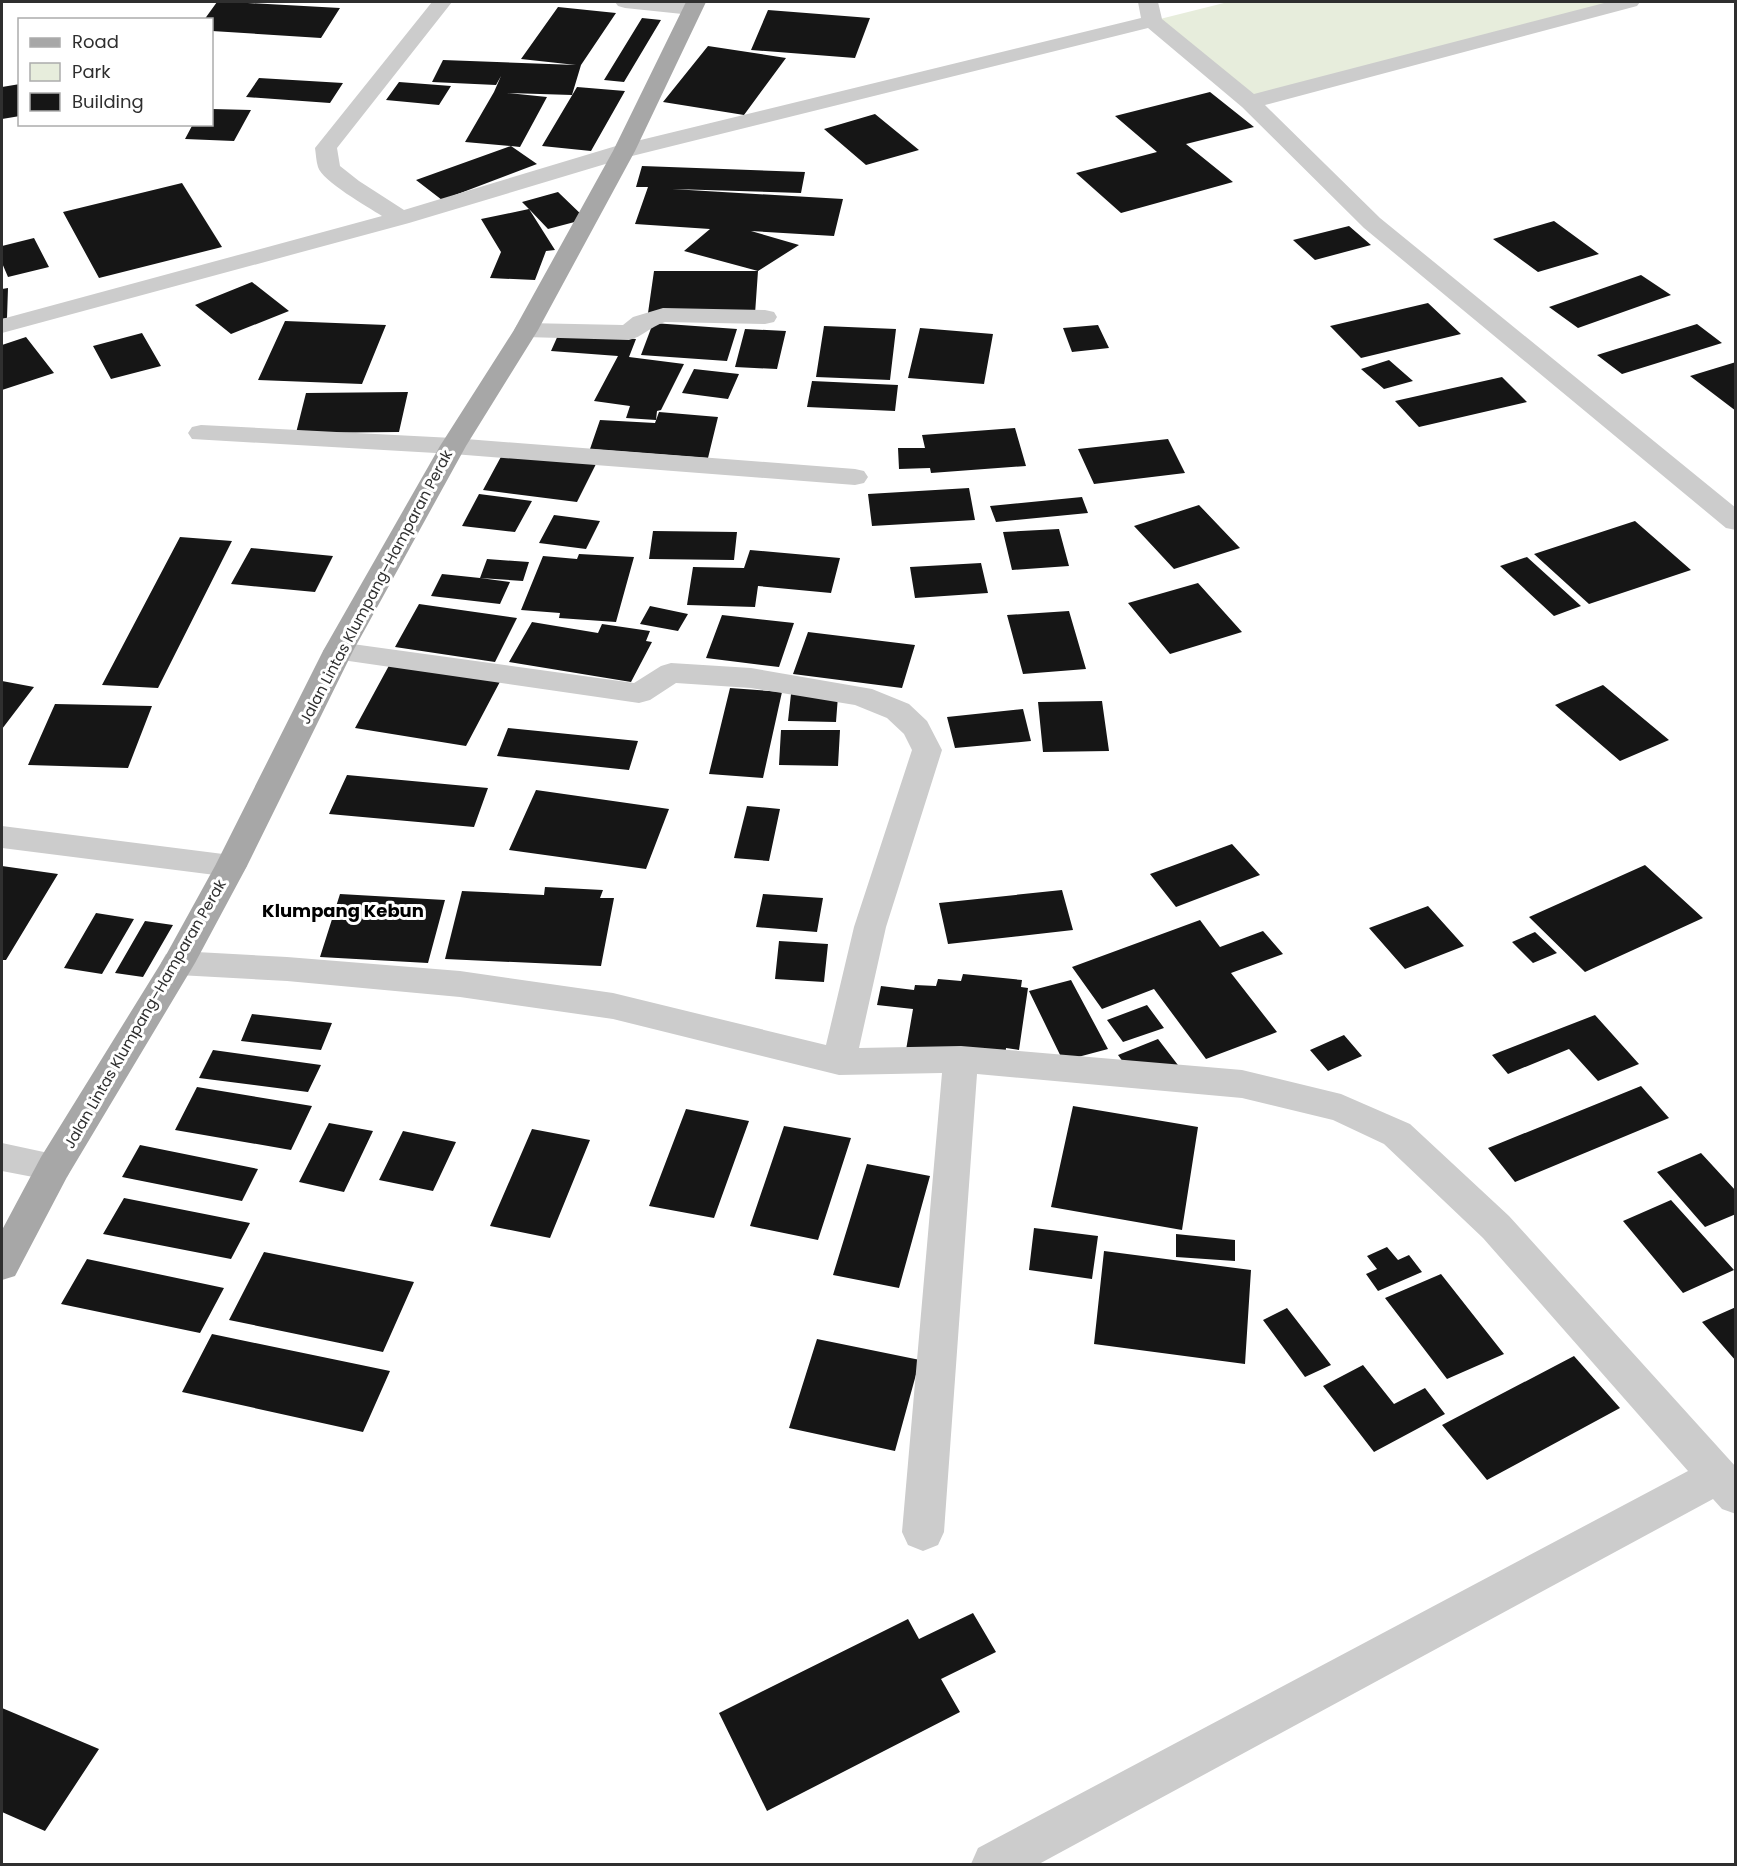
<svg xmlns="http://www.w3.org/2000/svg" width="1737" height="1866" viewBox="0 0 1737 1866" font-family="Poppins,sans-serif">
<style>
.green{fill:#e7eddc}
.building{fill:#161616}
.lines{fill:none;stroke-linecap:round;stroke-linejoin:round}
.minor{fill:#ccc;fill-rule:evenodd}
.major{fill:#a7a7a7;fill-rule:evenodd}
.labels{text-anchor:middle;stroke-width:6;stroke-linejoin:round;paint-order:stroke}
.street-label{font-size:15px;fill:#2f2f2f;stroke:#fff}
.quarter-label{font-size:18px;font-weight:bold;fill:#000;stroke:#fff}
</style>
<rect width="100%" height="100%" fill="#fff"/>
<path class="green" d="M1228,2H1630L1250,102L1152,21Z"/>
<path class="building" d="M217,2H231L340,8L321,38L212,31V20H204Z
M558,7L616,13L581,65L572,95L507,93L547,97L520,147L511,146L537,164L442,200L416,180L511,146L465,142L494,92L501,76L496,85L432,82L443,60L576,65L521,59Z
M768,10L870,18L855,58L751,50Z
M642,18L661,20L624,82L604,80Z
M708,46L786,58L744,115L663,102Z
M259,78L343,83L330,103L246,97Z
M399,82L451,86L439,105L386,100Z
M20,84V116L2,119V87Z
M577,87L625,91L591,151L542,146Z
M1210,92L1254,127L1186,144L1233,182L1121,213L1076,173L1157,152L1115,116Z
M212,109L251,110L234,141L185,139L193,124H212Z
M875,114L919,150L866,165L824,129Z
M642,166L805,172L801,193L672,189L843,199L834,236L751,231L799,245L758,271L684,251L710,229L635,224L648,187H636Z
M182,183L222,247L99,278L63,212Z
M558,192L586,219L548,229L529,209L555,250L546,251L535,280L490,278L501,252L481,219L529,209L522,202Z
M1554,221L1599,254L1538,272L1493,239Z
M1349,226L1371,245L1315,260L1293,240Z
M34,238L49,267L8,277L2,263V246Z
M654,271H758L755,314L648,313Z
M1641,275L1671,295L1578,328L1549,307Z
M252,282L289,311L231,334L195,305Z
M8,288L7,318L2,319V289Z
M1428,303L1461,334L1361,358L1330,326Z
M285,321L386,325L362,384L258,380Z
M653,323L737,329L727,361L641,355Z
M1697,324L1722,343L1622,374L1597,355Z
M1098,325L1109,348L1072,352L1063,328Z
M824,326L896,329L890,380L816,377Z
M920,328L993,334L984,384L908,378Z
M745,329L786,331L777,369L735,367Z
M142,333L161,366L111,379L93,346Z
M559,333L636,339L629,357L684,364L661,410L657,411L656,420L626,418L630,406L594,401L618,356L551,351Z
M26,337L54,373L2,390V345Z
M1389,360L1413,381L1384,389L1361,369Z
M1736,362V411L1690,376Z
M694,369L739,374L728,399L682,393Z
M1502,377L1527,402L1419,427L1395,401Z
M812,381L898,385L895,411L807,407Z
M408,392L399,432L296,433L306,393Z
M659,412L718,417L708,458L590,449L600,420L655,423Z
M1015,428L1026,466L931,473L930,468L899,469L898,448H925L922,435Z
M1168,439L1185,473L1094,484L1078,449Z
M503,453L596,464L577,502L483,490Z
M969,488L975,520L872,526L868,494Z
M479,494L532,501L515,532L462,526Z
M1082,497L1088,513L996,522L990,506Z
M1199,505L1240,548L1174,569L1134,526Z
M554,515L600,521L586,549L539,543Z
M1635,521L1691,570L1589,604L1534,554Z
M1059,529L1069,566L1012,570L1003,532Z
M653,531L737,532L734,560L649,559Z
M180,537L232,541L158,688L102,685Z
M251,548L333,556L315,592L231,584Z
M750,550L840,558L831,593L758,586L755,607L687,605L693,567L744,568Z
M579,554L634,557L616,622L559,618L560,613L521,610L543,556L577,559Z
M1527,557L1581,606L1554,616L1500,566Z
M487,559L529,562L523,581L480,578Z
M981,563L988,593L915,598L910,567Z
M442,574L480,578L510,582L500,604L431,596Z
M1198,583L1242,632L1170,654L1128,603Z
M419,604L517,618L495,662L395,647Z
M650,606L688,614L678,631L640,624Z
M1069,611L1086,669L1023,674L1007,615Z
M722,615L794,623L779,667L706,658Z
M532,622L598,633L602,624L650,631L646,641L652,642L631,682L509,662Z
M808,632L915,645L902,688L793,674Z
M392,660L503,676L466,746L355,728Z
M2,681L34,687L2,729Z
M1603,685L1669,740L1620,761L1555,705Z
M730,688L782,692L763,778L709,774Z
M791,694L838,696L836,722L788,721Z
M1102,701L1109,751L1043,752L1038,702Z
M55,704L152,706L128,768L28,765Z
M1023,709L1031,741L955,748L947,717Z
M508,728L638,741L629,770L497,756Z
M781,730H840L838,766L779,765Z
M347,775L488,788L474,827L329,814Z
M536,790L669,809L646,869L509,850Z
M747,806L780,809L769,861L734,858Z
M1232,844L1260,875L1176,907L1150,874Z
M1645,865L1703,918L1585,972L1529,917Z
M2,866L58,874L6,960H2Z
M545,887L603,890L600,898H614L601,966L445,959L462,891L544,895Z
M1062,890L1073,930L948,944L939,903Z
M340,894L445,900L428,963L320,957Z
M763,894L823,898L817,932L756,927Z
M1428,906L1464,946L1405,969L1369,928Z
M96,913L134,919L102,974L64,968Z
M1200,920L1220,947L1263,931L1283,954L1231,973L1277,1032L1206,1059L1154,989L1102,1009L1072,967Z
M145,921L173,925L143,977L115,973Z
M1535,932L1557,953L1533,963L1512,942Z
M779,941L828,944L824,982L775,979Z
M963,974L1022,980L1021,987L1028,988L1019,1050L1006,1048L1005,1061L906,1050L913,1009L877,1005L881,986L914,990L915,985L936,986L938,979L961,981Z
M1071,980L1108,1049L1063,1061L1029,991Z
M1147,1005L1164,1028L1123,1042L1107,1020Z
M252,1014L332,1023L321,1050L241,1041Z
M1595,1015L1639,1064L1598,1081L1569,1049L1508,1074L1492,1055Z
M1344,1035L1362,1056L1328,1071L1310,1050Z
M1158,1039L1181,1069L1131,1073L1118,1055Z
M213,1050L321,1065L308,1092L199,1078Z
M1641,1086L1669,1118L1515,1182L1488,1148Z
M197,1087L312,1106L291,1150L175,1130Z
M1073,1106L1198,1127L1182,1230L1051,1207Z
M686,1109L749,1121L714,1218L649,1206Z
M329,1123L373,1131L344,1192L299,1182Z
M784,1126L851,1138L818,1240L750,1226Z
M532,1129L590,1140L550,1238L490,1226Z
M403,1131L456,1142L433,1191L379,1180Z
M140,1145L258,1169L242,1201L122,1177Z
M1701,1153L1736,1191V1214L1705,1227L1657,1172Z
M867,1164L930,1176L899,1288L833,1275Z
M124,1198L250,1223L231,1259L103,1234Z
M1671,1200L1734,1270L1683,1293L1623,1221Z
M1034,1228L1098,1236L1092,1279L1029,1270Z
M1176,1234L1235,1240V1261L1176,1257Z
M1387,1247L1398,1260L1409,1255L1422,1272L1378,1291L1366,1274L1377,1269L1367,1256Z
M1104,1251L1251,1270L1245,1364L1094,1344Z
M264,1252L414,1282L383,1352L229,1320Z
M87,1259L224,1288L200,1333L61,1304Z
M1441,1274L1504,1354L1447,1379L1385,1298Z
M1736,1307V1361L1702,1322Z
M1287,1308L1331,1365L1305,1377L1263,1320Z
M212,1334L390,1371L363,1432L182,1392Z
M817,1339L920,1360L895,1451L789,1428Z
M1574,1356L1620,1408L1487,1480L1442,1425Z
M1363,1365L1394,1404L1425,1388L1445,1414L1374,1452L1323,1386Z
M973,1613L996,1652L941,1679L960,1712L767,1811L719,1713L908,1619L919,1639Z
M2,1708L99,1749L45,1831L2,1812Z"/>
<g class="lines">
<path class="minor" d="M432,2H452L337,148L340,166L359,181L404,210L616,146L1141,18L1138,2H1158L1162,19L1254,94L1608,2H1640L1637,6L1265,105L1380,218L1736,508V530L1726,528L1364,228L1242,107L1148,28L632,156L409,223L2,333V319L382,216C368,207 322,181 318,167C316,161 316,154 315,148Z
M615,2H679L699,5L702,9L699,13L692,15L625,8L618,6Z
M663,308L765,310L774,312L777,317L774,322L765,324L665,322C650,327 642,337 629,340L526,337L517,335L514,330L517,325L526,323L623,325L633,317Z
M201,425L453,438L855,469L864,471L868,477L864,483L855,485L453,454L192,439L188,433L192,427Z
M338,642L634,683L661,666L671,663L751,668L872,689L909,704L927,721L942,750L886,927L859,1048L961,1046L1242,1070L1341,1094L1410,1124L1509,1216L1736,1467V1514L1722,1509L1713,1499L1039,1864H971L978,1848L1688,1471L1483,1238L1384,1144L1333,1120L1242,1098L977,1074L944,1532L938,1545L923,1551L908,1545L902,1532L942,1073L839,1075L613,1019L460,997L287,981L178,975L166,972L161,963L166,954L178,951L287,957L460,971L613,993L826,1045L854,927L912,750L904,734L887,718L855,705L751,688L676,683L650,700L639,703L328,658L323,651L328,644Z
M2,826L231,855L242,858L247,866L242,874L231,877L2,848Z
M2,1143L67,1157L72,1167L67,1177L54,1181L2,1171Z"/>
<path class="major" d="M686,2H706L635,151L538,330L466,446L353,651L247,866L195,963L67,1177L15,1276L2,1280V1230L41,1157L166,955L215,866L323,651L440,446L514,330L613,151Z"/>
</g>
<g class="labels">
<g class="street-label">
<text transform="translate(376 587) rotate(-62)" y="5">Jalan Lintas Klumpang–Hamparan Perak</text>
<text transform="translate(145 1014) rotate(-60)" y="5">Jalan Lintas Klumpang–Hamparan Perak</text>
</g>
<g class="quarter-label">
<text x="343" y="917">Klumpang Kebun</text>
</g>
</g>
<rect width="1737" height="1866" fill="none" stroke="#2f2f2f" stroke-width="6"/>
<rect x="18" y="18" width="195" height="108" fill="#ffffff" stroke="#acacac" stroke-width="1.5"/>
<rect x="30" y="38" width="30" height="9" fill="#a7a7a7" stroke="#acacac" stroke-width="1.5"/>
<text x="72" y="48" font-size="18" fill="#2f2f2f">Road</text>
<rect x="30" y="63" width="30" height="18" fill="#e7eddc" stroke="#acacac" stroke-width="1.5"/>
<text x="72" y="78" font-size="18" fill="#2f2f2f">Park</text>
<rect x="30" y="93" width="30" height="18" fill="#161616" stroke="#acacac" stroke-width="1.5"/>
<text x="72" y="108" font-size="18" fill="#2f2f2f">Building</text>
</svg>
